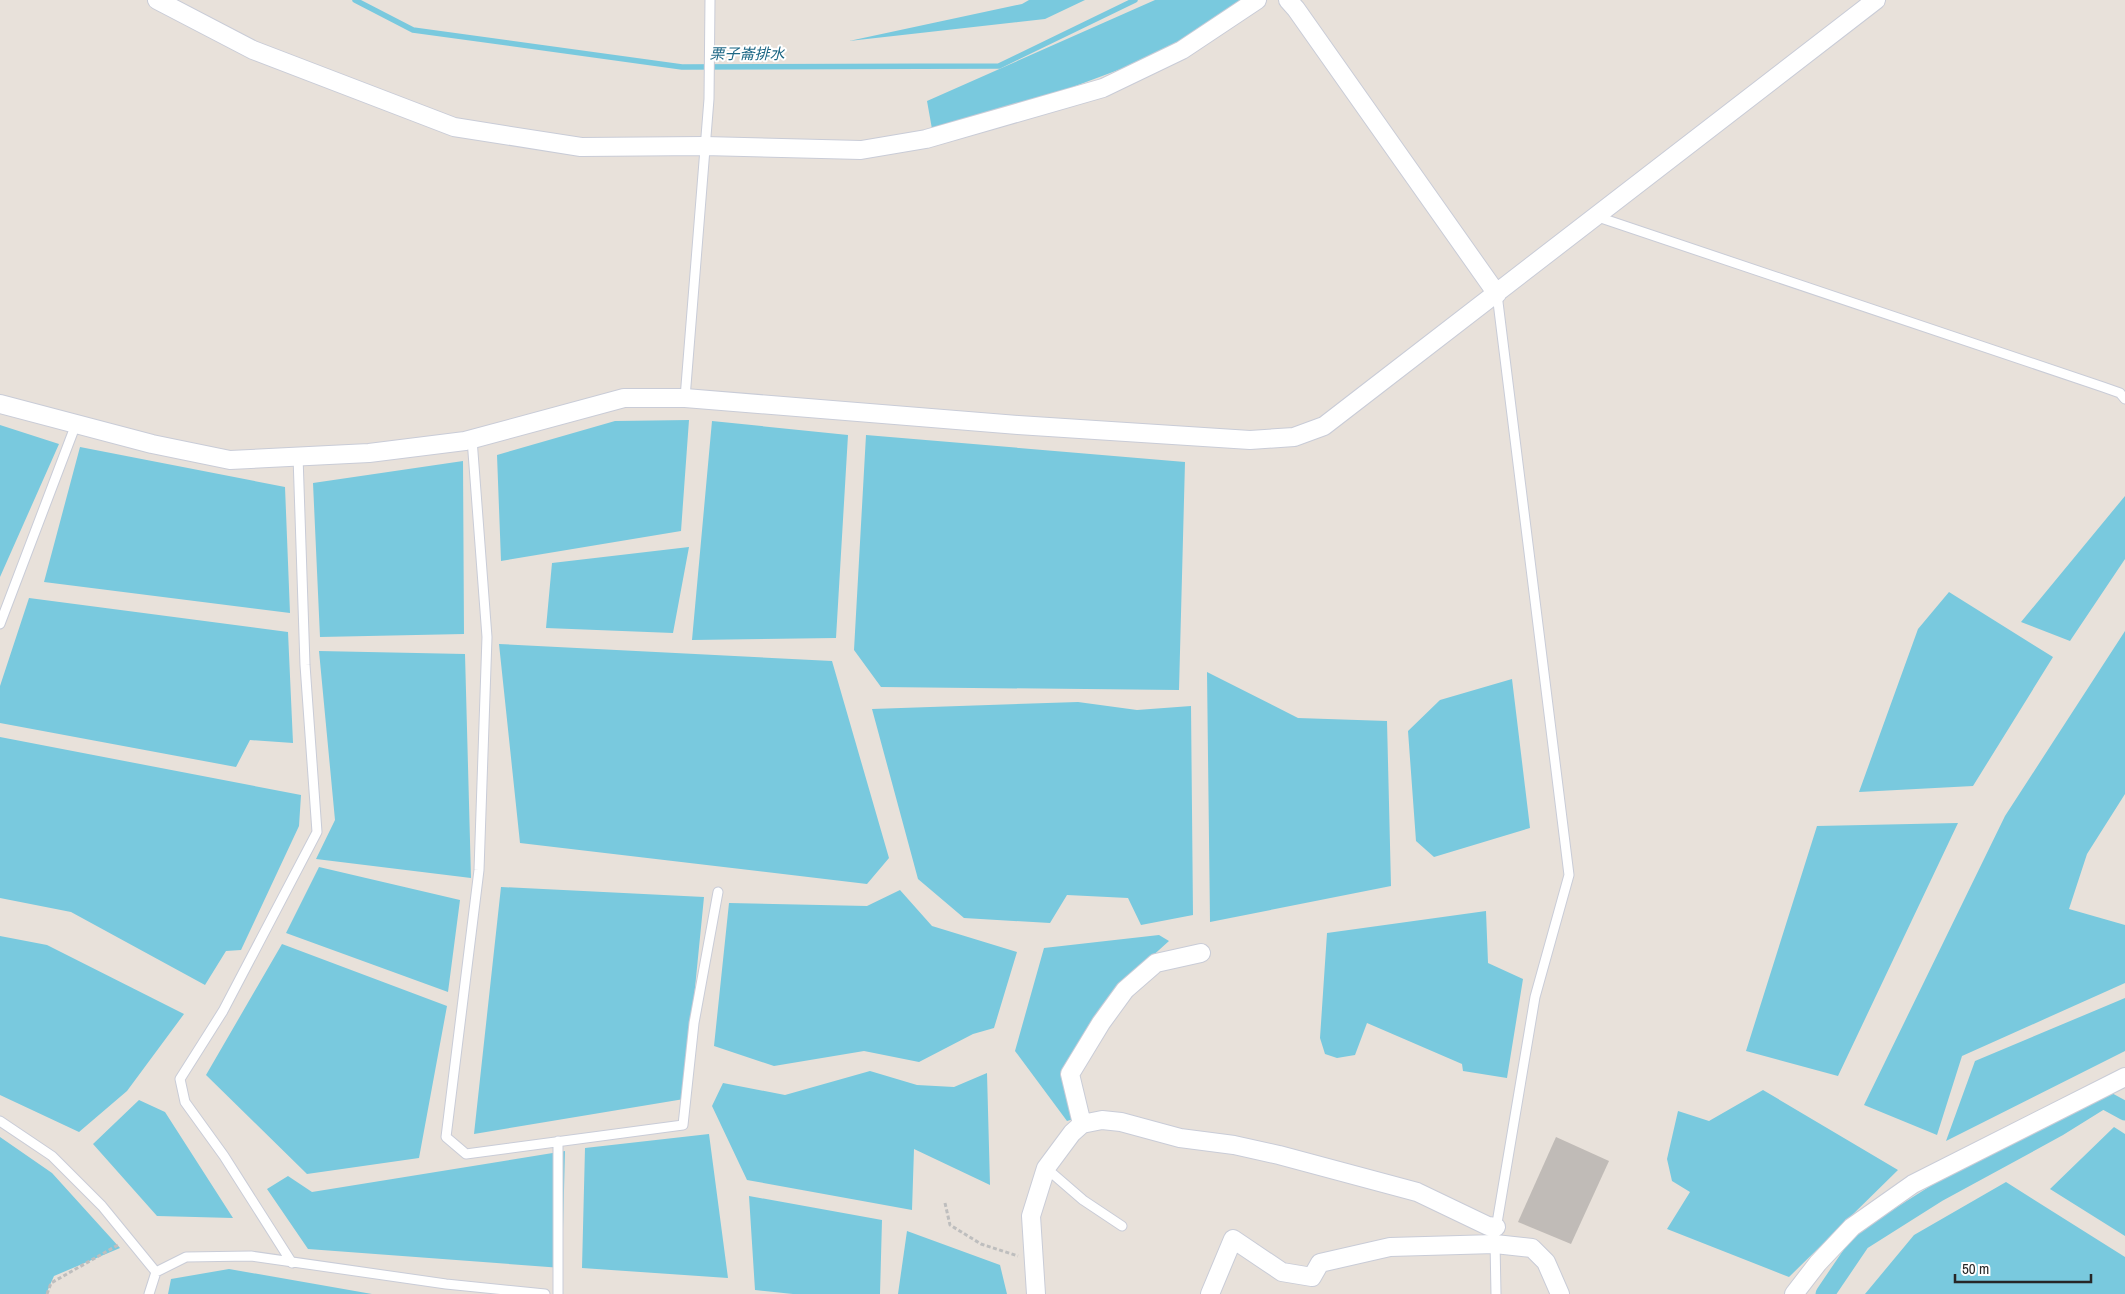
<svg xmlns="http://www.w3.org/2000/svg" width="2125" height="1294" viewBox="0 0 2125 1294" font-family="'Archivo Narrow','Noto Sans TC',sans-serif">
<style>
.water{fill:#79c9de}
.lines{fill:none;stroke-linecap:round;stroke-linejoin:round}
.stream{stroke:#79c9de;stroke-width:5.5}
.canal{stroke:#79c9de;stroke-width:19}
.building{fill:#c0bbb7}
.lane-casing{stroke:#c9ccd7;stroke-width:11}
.street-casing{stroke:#c9ccd7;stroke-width:20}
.path{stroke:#bebebe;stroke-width:3;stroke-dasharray:4 2.5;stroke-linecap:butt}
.lane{stroke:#fff;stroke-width:9}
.street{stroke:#fff;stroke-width:18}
.labels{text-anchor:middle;stroke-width:4;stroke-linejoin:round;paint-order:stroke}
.water-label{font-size:15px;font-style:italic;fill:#1d6785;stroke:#fff}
</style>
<rect width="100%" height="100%" fill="#e8e1da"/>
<path class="water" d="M1029,0H1085L1045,19L849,41L1022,4Z
M1155,0H1248L1153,57L1054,94L932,129L927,101Z
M689,420L681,531L501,561L497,455L615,421Z
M712,421L848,435L836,638L692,640Z
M0,425L59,444L0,577Z
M866,435L1185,462L1179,690L881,687L854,650Z
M80,447L285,487L290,613L44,582Z
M463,461L464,634L320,637L313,483Z
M2125,496V559L2070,641L2021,622Z
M689,547L673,633L546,628L552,563Z
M1949,592L2053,657L1973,786L1859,792L1918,629Z
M29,598L288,632L293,743L250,740L236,767L0,723V686Z
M2125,631V794L2087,854L2069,909L2125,925V983L1962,1056L1937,1135L1864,1105L2005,816Z
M499,644L832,661L889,858L867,884L520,843Z
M319,651L465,654L471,878L316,859L335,820Z
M1207,672L1298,718L1387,721L1391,886L1210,922Z
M1512,679L1530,828L1434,857L1416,841L1408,731L1440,700Z
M1078,702L1137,710L1191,706L1193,915L1141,925L1128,898L1067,895L1050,923L964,918L918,879L872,709Z
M0,737L301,795L299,826L241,950L226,951L205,985L71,912L0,898Z
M1958,823L1838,1076L1746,1051L1817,826Z
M319,867L460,900L448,992L286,933Z
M501,887L704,897L684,1099L474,1134Z
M900,890L932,926L1017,952L994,1028L973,1034L919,1062L864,1051L774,1066L714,1046L729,903L867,906Z
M1486,911L1488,963L1523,979L1507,1078L1463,1071L1462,1064L1367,1023L1355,1055L1337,1058L1325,1054L1320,1038L1327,933Z
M1159,935L1169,941L1139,968L1078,1061L1077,1118L1067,1121L1015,1051L1044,948Z
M0,936L47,945L184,1014L127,1091L79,1132L0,1095Z
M282,944L447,1006L419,1158L307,1174L206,1075Z
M2125,998V1051L1946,1141L1975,1061Z
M870,1071L917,1085L954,1087L987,1073L990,1185L914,1149L912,1210L747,1180L712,1106L723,1083L785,1095Z
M1763,1090L1898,1170L1789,1277L1667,1229L1690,1192L1672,1181L1667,1159L1678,1111L1709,1121Z
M139,1100L165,1112L233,1218L157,1216L93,1144Z
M2114,1127L2125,1134V1236L2050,1189Z
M709,1134L728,1278L582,1268L585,1148Z
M0,1137L52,1173L120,1248L54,1276L46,1294H0Z
M565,1151L562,1268L308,1249L267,1189L288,1176L312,1192Z
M2006,1182L2125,1257V1294H1865L1914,1235Z
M749,1196L882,1220L880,1294H793L755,1290Z
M907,1231L1000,1265L1007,1294H898Z
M229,1269L372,1294H168L171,1279Z"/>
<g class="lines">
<path class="stream" d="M355,0L413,30L682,67L999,66L1135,0"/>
<path class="canal" d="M1825,1294L1861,1241L1937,1193L2058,1127L2103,1099L2125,1111"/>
</g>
<path class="building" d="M1556,1137L1609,1161L1571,1244L1518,1222Z"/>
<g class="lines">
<defs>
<path id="lane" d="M1598,217L2103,387L2120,393L2125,399
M685,398L709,99L710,0
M472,439L487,637L479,870L446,1137L466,1154L683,1125L694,1023L718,892
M0,624L76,424
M0,1121L52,1156L102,1206L156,1272L186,1257L251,1256L446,1284L545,1294
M1046,1168L1083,1200L1122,1226
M1496,1229L1535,997L1569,875L1497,294
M1495,1242L1496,1294
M292,1263L224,1156L185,1102L180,1079L223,1011L317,832L305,665L298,456
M149,1294L156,1272
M558,1294V1141"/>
<path id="street" d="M157,0L253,50L454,127L581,147L704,146L861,150L926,139L1103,88L1182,50L1257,0
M1288,0L1296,9L1497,294
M0,404L152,444L230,460L369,453L465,441L624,398H685L1018,425L1250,440L1294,437L1324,426L1876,0
M1082,1124L1070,1074L1101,1023L1125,990L1156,963L1201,953
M1036,1294L1031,1216L1046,1168L1072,1133L1082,1124L1102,1120L1121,1122L1180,1138L1234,1145L1279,1155L1417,1192L1488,1226L1496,1227
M1210,1294L1233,1239L1282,1272L1312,1277L1320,1263L1390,1247L1495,1244L1532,1248L1546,1262L1560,1294
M1794,1294L1818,1263L1852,1227L1913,1184L2125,1077"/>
</defs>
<use href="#lane" class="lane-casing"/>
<use href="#street" class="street-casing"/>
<path class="path" d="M945,1203L950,1225L981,1244L1018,1256
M47,1294L51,1283L118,1245"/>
<use href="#lane" class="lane"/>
<use href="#street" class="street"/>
</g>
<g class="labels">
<g class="water-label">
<text x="747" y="59">栗子崙排水</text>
</g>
</g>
<path d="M1955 1274v8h136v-8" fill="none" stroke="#272727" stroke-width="2.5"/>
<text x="1962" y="1274" font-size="15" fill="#272727" stroke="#ffffff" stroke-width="4" paint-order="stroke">50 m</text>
</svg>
